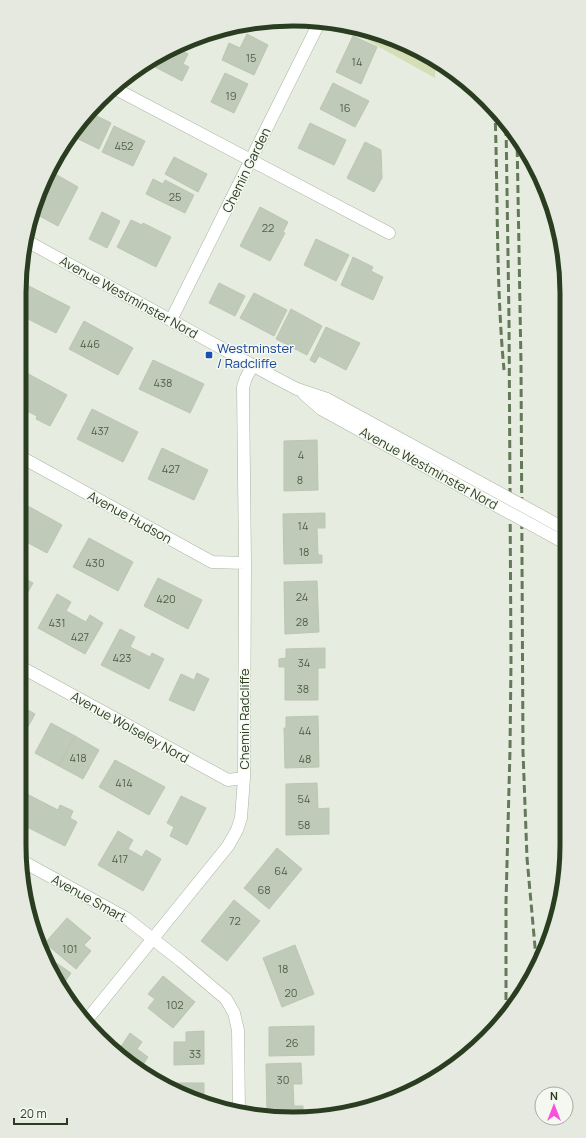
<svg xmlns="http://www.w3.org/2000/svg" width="586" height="1138" viewBox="0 0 586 1138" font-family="Manrope,sans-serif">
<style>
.green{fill:#d6deb7}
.building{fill:#c0cab8;stroke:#bbc6b2}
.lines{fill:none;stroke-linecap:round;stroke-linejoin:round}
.minor-casing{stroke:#aab4a3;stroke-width:13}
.tertiary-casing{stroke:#aab4a3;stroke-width:13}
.minor{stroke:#fff;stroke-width:12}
.tertiary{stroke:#fff;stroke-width:12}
.rail{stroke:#64795a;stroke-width:3;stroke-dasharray:8 4;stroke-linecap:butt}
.tertiary-bridge-casing{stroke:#aab4a3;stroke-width:13;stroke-linecap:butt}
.tertiary-bridge{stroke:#fff;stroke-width:12}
.transit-dot{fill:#1a4fb4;stroke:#f5f8f1;stroke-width:1.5}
.labels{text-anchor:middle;stroke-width:3;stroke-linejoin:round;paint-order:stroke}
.number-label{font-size:11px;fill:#506046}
.street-label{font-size:13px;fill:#2a3d20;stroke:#f5f8f1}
.transit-label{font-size:13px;fill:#164399;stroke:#f5f8f1;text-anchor:start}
.rim{fill:none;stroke:#2a3d20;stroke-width:5}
</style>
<rect width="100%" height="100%" fill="#e6ece0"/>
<path class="green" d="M338,24L364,28L414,47L436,62L435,78Z"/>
<path class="building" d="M247,34L268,45L254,75L222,60L229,43L240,48Z
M353,36L377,47L361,84L336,72Z
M175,47L188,54L183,64L189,67L182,81L155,67L163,53Z
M225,73L248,84L234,113L211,102Z
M333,83L369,101L355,127L320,109Z
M89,112L111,123L99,149L70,135L76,126Z
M310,123L346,140L334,165L298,148Z
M114,126L145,141L133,166L102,152Z
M365,142L381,150L382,178L374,192L347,178Z
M174,157L207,174L198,192L165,174Z
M50,167L57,170L47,190L41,187L47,172Z
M57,175L78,187L58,226L36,214Z
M153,179L163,184L165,180L194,195L185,213L146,194Z
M260,207L288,222L283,232L285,233L270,261L240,246Z
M102,212L120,221L107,248L89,239Z
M131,220L142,225L143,223L171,237L156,267L117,247Z
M316,239L349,255L336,281L304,265Z
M560,240L565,257V268H560Z
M353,257L373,267L371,271L383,277L373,300L341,285Z
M23,283L70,307L56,333L20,315V290Z
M219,283L245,296L235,316L209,303Z
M254,293L287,310L274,336L240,318Z
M291,309L322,326L307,355L276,339Z
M84,321L133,348L118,375L69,349Z
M326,327L360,343L346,370L319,356L315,363L310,360Z
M153,360L204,384L190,413L139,389Z
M23,371L67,395L50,426L36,419L37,416L19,407V378Z
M92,409L138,432L123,462L77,439Z
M317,440L318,490L284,491V441Z
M162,448L208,470L194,500L148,479Z
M19,501L62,525L47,553L19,538Z
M325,513V528H317L318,555H322V563L284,564L283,514Z
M89,538L133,562L118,591L73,567Z
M20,576L33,583L19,608V577Z
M158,578L202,600L188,629L144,606Z
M317,581L319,632L285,634L284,582Z
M57,594L71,602L66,611L86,622L90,615L103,623L85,654L38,628Z
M120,629L135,637L130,647L150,657L152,653L164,659L149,689L101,665Z
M325,648V668H318V700H285V667H279V659L286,658V649Z
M197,673L209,679L194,711L169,700L181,674L194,680Z
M19,705L35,714L19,743Z
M318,716L319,767L285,768L284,728H286V717Z
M51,723L75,736L59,766L35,753Z
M75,736L99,750L83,779L59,766Z
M115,760L165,787L149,815L99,787Z
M317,783L318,809L329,808V834L286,835V784Z
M23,792L58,810L60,805L73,811L70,818L77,822L65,846L19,823V800Z
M181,796L206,808L187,845L170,836L174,827L167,823Z
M118,831L133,840L128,849L142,857L146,850L161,859L143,891L98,865Z
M277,848L302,869L269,909L244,888Z
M234,900L260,921L227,961L201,941Z
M67,918L91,938L84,945L91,951L76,969L45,943Z
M295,945L314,994L282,1007L263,958Z
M46,956L71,973L62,986Z
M163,976L195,1002L173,1028L148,1008L155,999L148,994Z
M314,1026V1055L269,1056V1027Z
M204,1031V1064L174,1065V1042H186V1032Z
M130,1033L142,1042L137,1049L148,1057L139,1071L108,1042L109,1040L120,1048Z
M301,1063L302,1084H293L294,1106H303V1118L267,1114L266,1064Z
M168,1083H204V1102L168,1085Z"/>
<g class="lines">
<defs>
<path id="minor" d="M112,87L389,233
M171,320L320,21
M19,456L212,562L245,563
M19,666L228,780L244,778
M22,861L126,918L181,961L226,999L234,1013L238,1030L239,1111
M86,1021L228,846L237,830L241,818L244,778L245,563L243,387L246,378L253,365"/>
<path id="tertiary" d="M25,240L274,377L297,389L327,399L481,483
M304,394L321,409L475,494"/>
</defs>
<use href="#minor" class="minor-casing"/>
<use href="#tertiary" class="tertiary-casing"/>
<use href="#minor" class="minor"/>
<use href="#tertiary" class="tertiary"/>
<path class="rail" d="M495,111C498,197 496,284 504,370
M517,137L521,364L523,752L527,858L537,969
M506,1012V902L510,750L511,661L509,320L506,124"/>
<defs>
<path id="tertiary-bridge" d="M481,483L565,529
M475,494L565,543"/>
</defs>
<use href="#tertiary-bridge" class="tertiary-bridge-casing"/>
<use href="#tertiary-bridge" class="tertiary-bridge"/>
</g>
<rect class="transit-dot" x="205" y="351" width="8" height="8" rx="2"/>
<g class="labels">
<g class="number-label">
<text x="251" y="62">15</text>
<text x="357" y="66">14</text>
<text x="231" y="100">19</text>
<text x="345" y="112">16</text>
<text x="124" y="150">452</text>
<text x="175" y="201">25</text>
<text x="268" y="232">22</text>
<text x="90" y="348">446</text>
<text x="163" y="387">438</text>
<text x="100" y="435">437</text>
<text x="301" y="459">4</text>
<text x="171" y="473">427</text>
<text x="300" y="484">8</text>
<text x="303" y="530">14</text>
<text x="304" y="556">18</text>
<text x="95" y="567">430</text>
<text x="302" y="601">24</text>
<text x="166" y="603">420</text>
<text x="302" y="626">28</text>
<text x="57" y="627">431</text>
<text x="80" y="641">427</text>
<text x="122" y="662">423</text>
<text x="304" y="667">34</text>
<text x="303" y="693">38</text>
<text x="305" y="735">44</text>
<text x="78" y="762">418</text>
<text x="305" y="763">48</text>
<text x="124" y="787">414</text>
<text x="304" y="803">54</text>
<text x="304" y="829">58</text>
<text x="120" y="863">417</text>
<text x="281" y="875">64</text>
<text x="264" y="894">68</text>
<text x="235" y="925">72</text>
<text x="70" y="953">101</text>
<text x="283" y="973">18</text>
<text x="291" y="997">20</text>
<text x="175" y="1009">102</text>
<text x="292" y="1047">26</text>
<text x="195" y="1058">33</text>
<text x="283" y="1084">30</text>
</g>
<g class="street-label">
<text transform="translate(246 170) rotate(-64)" y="5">Chemin Garden</text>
<text transform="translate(129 297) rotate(29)" y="5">Avenue Westminster Nord</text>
<text transform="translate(429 468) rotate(29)" y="5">Avenue Westminster Nord</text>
<text transform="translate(130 517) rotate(29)" y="5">Avenue Hudson</text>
<text transform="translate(244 719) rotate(-90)" y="5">Chemin Radcliffe</text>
<text transform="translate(130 727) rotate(29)" y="5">Avenue Wolseley Nord</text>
<text transform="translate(89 898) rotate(29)" y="5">Avenue Smart</text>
</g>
<g class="transit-label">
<text x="217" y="353">Westminster<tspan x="217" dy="15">/ Radcliffe</tspan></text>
</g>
</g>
<path d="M0 0H586V1138H0ZM293 26H293A267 267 0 0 1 560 293V845A267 267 0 0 1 293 1112H293A267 267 0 0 1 26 845V293A267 267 0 0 1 293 26Z" fill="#e5e9e0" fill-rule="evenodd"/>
<path class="rim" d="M293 26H293A267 267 0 0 1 560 293V845A267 267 0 0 1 293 1112H293A267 267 0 0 1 26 845V293A267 267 0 0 1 293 26Z"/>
<g transform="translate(554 1106)"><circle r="19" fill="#f5f8f1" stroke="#a4ad9d"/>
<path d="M0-3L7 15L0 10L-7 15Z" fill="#f951db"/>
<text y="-6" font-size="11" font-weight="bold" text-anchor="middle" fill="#2a3d20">N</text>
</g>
<path d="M14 1118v6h53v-6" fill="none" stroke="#2a3d20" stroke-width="2"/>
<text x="20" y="1118" font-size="12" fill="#2a3d20" stroke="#f5f8f1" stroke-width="3" paint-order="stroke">20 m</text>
</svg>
